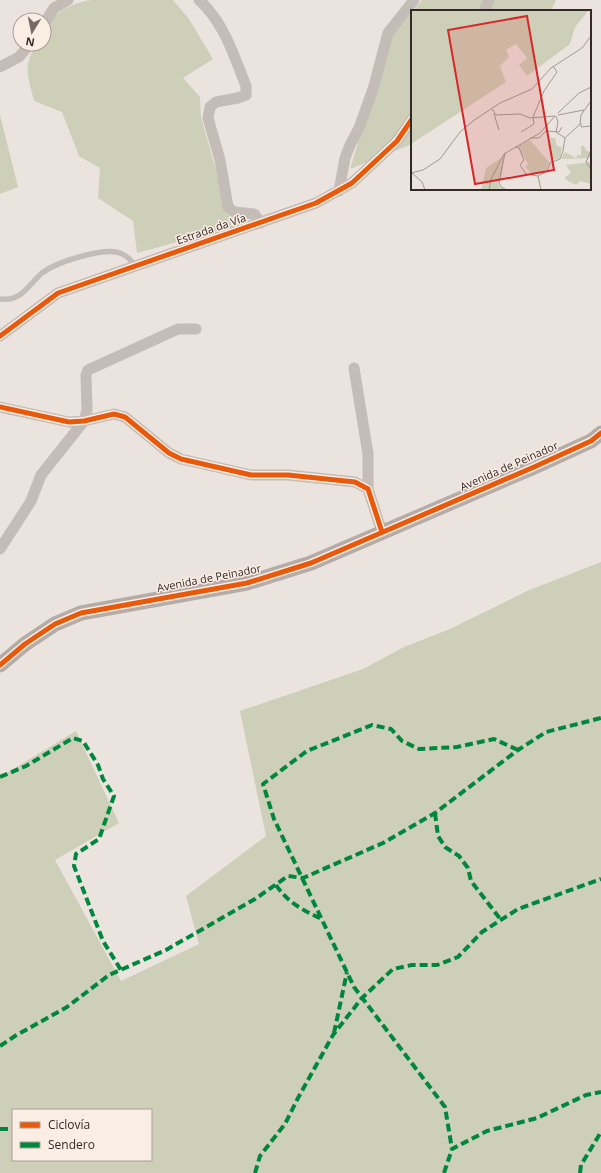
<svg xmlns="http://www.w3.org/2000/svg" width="601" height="1173" viewBox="0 0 601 1173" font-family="'Open Sans',sans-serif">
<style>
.green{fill:#cecfb8;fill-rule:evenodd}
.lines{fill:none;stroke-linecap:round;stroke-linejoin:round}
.lane{stroke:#c4bcb7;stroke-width:5.5}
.street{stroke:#c4bcb7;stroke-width:11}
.secondary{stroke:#b4aca8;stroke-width:15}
.quiet{stroke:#00873e;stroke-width:4;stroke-dasharray:8 4;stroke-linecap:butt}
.cycleway-casing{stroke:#f9ede4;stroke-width:8}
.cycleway{stroke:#e8590c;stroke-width:5}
.labels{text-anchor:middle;stroke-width:3;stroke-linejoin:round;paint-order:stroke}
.street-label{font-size:11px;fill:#342926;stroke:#f9ede4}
.inset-road{fill:none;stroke:#a29994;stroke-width:1}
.view{fill:#d62828;fill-opacity:0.15;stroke:#d62828;stroke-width:2}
.inset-edge{fill:none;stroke:#342926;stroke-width:2}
</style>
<rect width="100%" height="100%" fill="#ebe3de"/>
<path class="green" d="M92,0H173L189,19L213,59L183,78L200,97L201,117L232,227L137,253L133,221L98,198L100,168L79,156L62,112L34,101C28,75 22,67 37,44H44C44,15 67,4 92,0Z
M422,0H556L551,11H413Z
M412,12V144L350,169L390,37Z
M0,115L18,187L0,194Z
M601,562V1173H0V777L76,731L119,823L55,860L121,981L199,944L186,896L266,836L240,711L363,669L404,647L450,629L527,591ZM13,1110H151V1160H13Z"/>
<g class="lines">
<path class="lane" d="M0,299C22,302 28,285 42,273C56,262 99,249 116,252C125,253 130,260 136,266"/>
<path class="street" d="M199,0C224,22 234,56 246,86V95L238,98L216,102L210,107L208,118L220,160L228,207L234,212L254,214L261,223
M484,11L489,0
M44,24L54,8L68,0
M0,67L19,57L30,44
M339,191L345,158L350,145L359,128L374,86L388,33L414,0
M0,336L58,293L316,203L352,183L397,141L412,119
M354,368L368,454V489
M0,407L69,422L84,421L114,414L125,417L169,453L181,459L251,475H288L355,482L368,489L382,532
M0,549L31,501L41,475L84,421L87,410L86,375L88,370L178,329H196"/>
<path class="secondary" d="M0,665L25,644L55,624L81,613L247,583L311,563L534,467L591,441L601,433"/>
<path class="quiet" d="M518,750L494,739L457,747L419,749L402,741L391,729L372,725L307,751L263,784L274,819L354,987L445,1107L452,1149L487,1131L537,1118L586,1095L601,1092
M0,777L26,766L73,738L83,741L98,765L103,779L114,796L99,839L76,854L74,866L103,941L121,970
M435,813L438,836L445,847L459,856L468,868L471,881L501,920
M276,885C287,902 304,911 322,919
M334,1033L347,972
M0,1046L15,1036L67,1007L109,975L166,950L255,899L288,876L303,878L383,843L435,813L518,750L546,732L601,718
M0,1129H13
M255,1173L260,1156L285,1124L298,1098L333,1035L362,998L393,969L412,965H437L458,957L482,932L518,909L601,879
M444,1173L452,1149
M580,1173L581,1165L601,1132"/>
<defs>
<path id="cycleway" d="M0,336L58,293L316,203L352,183L397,141L412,119
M0,407L69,422L84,421L114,414L125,417L169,453L181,459L251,475H288L355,482L368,489L382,532
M0,665L25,644L55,624L81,613L247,583L311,563L534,467L591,441L601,433"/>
</defs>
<use href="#cycleway" class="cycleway-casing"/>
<use href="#cycleway" class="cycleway"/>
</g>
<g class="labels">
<g class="street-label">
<text transform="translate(211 229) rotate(-19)" y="4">Estrada da Vía</text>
<text transform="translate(509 466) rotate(-24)" y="4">Avenida de Peinador</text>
<text transform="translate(209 578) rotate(-11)" y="4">Avenida de Peinador</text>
</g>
</g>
<g transform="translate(411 10)">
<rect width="180" height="180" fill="#ebe3de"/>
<path d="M0,0H178L164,17L159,34L116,66L108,55L116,48L105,34L95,40L98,47L89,56L95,72L0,134ZM139,128H144L146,136L151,137L149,148L143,150L137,136ZM119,130L138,152L135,160L122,165L114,157L117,154L107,136ZM172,135L176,141L180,142V148L150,149L154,142L165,148L167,144L170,146V137ZM93,146L91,164L87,172L88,177L93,180H70L75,158ZM180,152V174L169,171L165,175L155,170L154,167L160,163L155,155Z" fill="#cecfb8"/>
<path class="inset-road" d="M81,99L85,105L109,104L119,108L144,106M147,103L168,83L180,77M83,104L88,120M147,105L173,100M170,113V117L180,116M110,122L123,114L122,107L133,81L146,62L142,56M119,128H128L135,121L148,122L151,117M154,128L169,114L170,105L180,91M104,137L108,138L113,150L109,155L115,164L127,166M180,140L175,152L180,159M94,143L88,173L90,177L96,180M0,163L12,160L29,149L49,122L62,111L89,93L121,79L140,58L171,38L180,26M1,163L11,172L14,180M78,180L80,169L93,144L129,123L144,106M130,180L127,166L136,161L139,153L149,149L152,141L154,128L145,122L147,112L145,106"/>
<path class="view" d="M116,6L143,160L64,174L37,20Z"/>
<rect width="180" height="180" class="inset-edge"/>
</g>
<rect x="12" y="1109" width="140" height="52" fill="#f9ede4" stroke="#aa9f98"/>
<rect x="20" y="1122" width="20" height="6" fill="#e8590c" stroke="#aa9f98"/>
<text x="48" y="1129" font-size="12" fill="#342926">Ciclovía</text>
<rect x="20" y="1142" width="20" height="6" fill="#00873e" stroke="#aa9f98"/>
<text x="48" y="1149" font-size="12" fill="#342926">Sendero</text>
<g transform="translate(32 32) rotate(190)"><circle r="19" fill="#f9ede4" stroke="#aa9f98"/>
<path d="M0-3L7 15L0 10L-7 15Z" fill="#746a66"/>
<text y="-6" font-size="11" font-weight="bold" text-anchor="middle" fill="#342926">N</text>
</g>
</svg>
